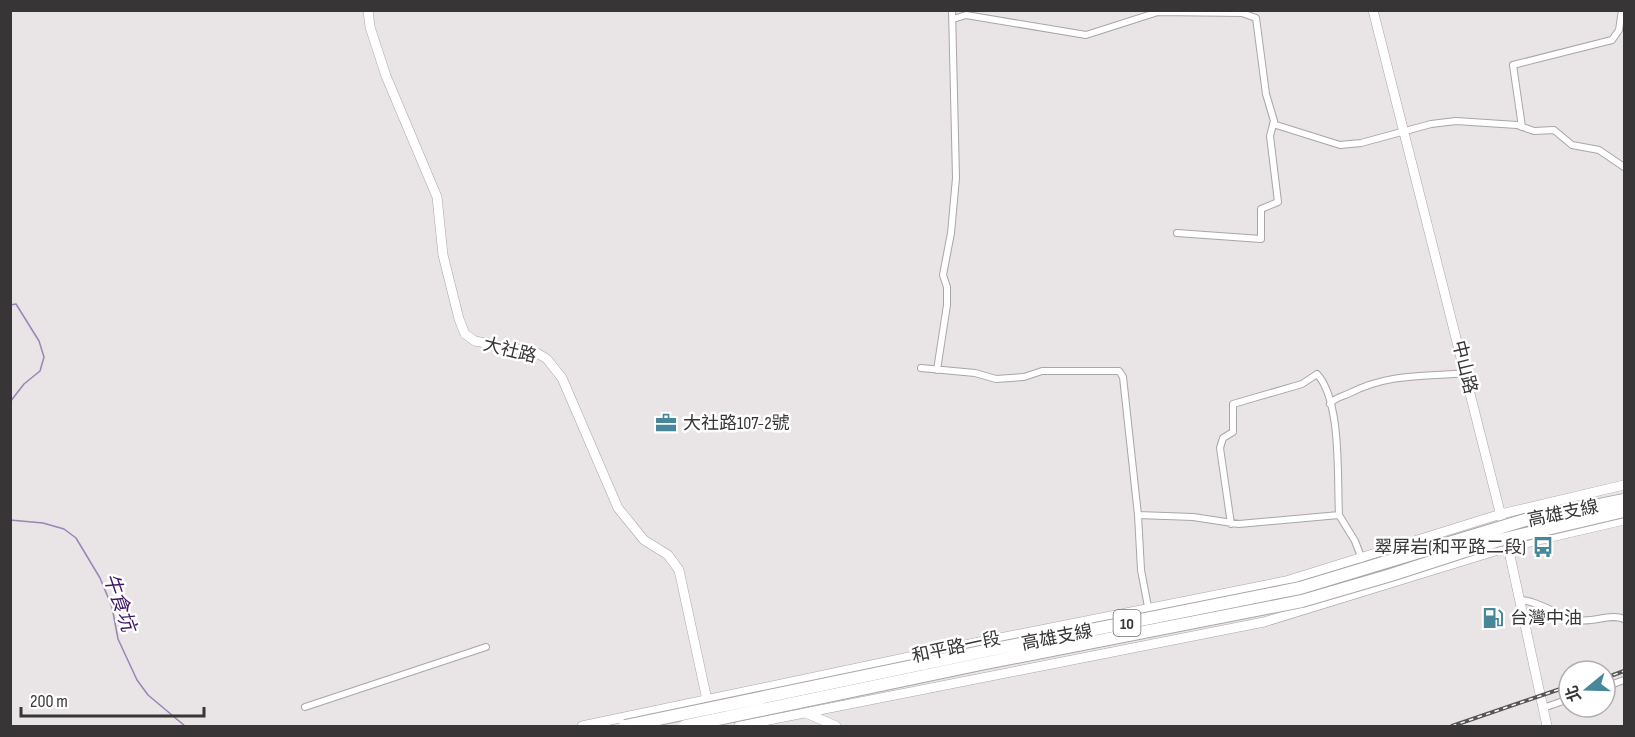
<svg xmlns="http://www.w3.org/2000/svg" width="1635" height="737" viewBox="0 0 1635 737" font-family="'Sofia Sans Condensed','Noto Sans TC',sans-serif">
<style>
.lines{fill:none;stroke-linecap:round;stroke-linejoin:round}
.stream{stroke:#9a86b5;stroke-width:1.5}
.street-casing{stroke:#aaa5a6;stroke-width:8}
.secondary-casing{stroke:#aaa5a6;stroke-width:10}
.street{stroke:#fff;stroke-width:6}
.secondary{stroke:#fff;stroke-width:9}
.rail-casing{stroke:#585556;stroke-width:4}
.rail{stroke:#fff;stroke-width:1.5;stroke-dasharray:4.5;stroke-linecap:butt}
.highway-bridge-casing{stroke:#aaa5a6;stroke-width:14;stroke-linecap:butt}
.highway-bridge{stroke:#fff;stroke-width:12}
.labels{text-anchor:middle;stroke-width:5;stroke-linejoin:round;paint-order:stroke}
.shield{fill:#fff;stroke:#737272;stroke-width:1.5}
.shield-label{font-size:16px;font-weight:bold;fill:#373536}
.street-label{font-size:18px;fill:#373536;stroke:#fff}
.poi-label{font-size:18px;fill:#373536;stroke:#fff;text-anchor:start}
.water-label{font-size:20px;font-style:italic;fill:#421968;stroke:#fff}
</style>
<rect width="100%" height="100%" fill="#e9e4e6"/>
<g class="lines">
<path class="stream" d="M10,305L16,304L39,341L44,357L40,371L24,384L10,402
M10,520L43,523L64,529L76,538L100,578L112,607L118,639L137,680L148,695L185,726"/>
<defs>
<path id="street" d="M953,19L966,15L1086,35L1158,12L1242,13L1256,18L1266,94L1274,121L1270,136L1278,202L1261,209V239L1177,233
M1273,124L1340,145L1361,143L1431,124L1456,121L1517,125L1534,131L1554,130L1572,145L1599,150L1624,167
M1522,127L1513,65L1612,40L1619,30L1622,10
M921,368L975,373L996,379L1024,377L1042,371H1119L1123,377L1138,515L1141,570L1149,612
M937,370L947,305V287L943,275L951,233L956,178L952,10
M1330,404C1335,397 1342,397 1350,393C1389,373 1424,377 1466,373
M1138,515L1193,517L1239,524L1339,515L1355,541L1371,583
M1231,524L1220,448L1223,438L1233,432V404L1302,384L1317,374C1342,401 1337,479 1339,515
M1520,600C1540,601 1557,616 1578,620C1593,623 1611,613 1624,619
M1605,687L1624,680
M305,707L486,647
M1543,708L1569,699"/>
<path id="secondary" d="M368,10L370,27L386,76L437,197L443,255L459,319L465,334L475,341L537,353L547,359L562,378L618,508L644,540L668,555L679,570L707,700
M1373,10L1502,520
M1507,542L1547,726
M1432,563L1440,552L1477,541
M806,713L836,726
M582,726L980,642L1286,581L1501,514L1624,485
M739,726L1264,622L1508,547L1624,520"/>
</defs>
<use href="#street" class="street-casing"/>
<use href="#secondary" class="secondary-casing"/>
<use href="#street" class="street"/>
<use href="#secondary" class="secondary"/>
<defs>
<path id="rail" d="M1605,678L1624,671
M1452,726L1569,686"/>
</defs>
<use href="#rail" class="rail-casing"/>
<use href="#rail" class="rail"/>
<defs>
<path id="highway-bridge" d="M625,726L980,652L1300,588L1525,520L1624,500
M685,726L981,664L1302,601L1391,575L1496,541L1624,511"/>
</defs>
<use href="#highway-bridge" class="highway-bridge-casing"/>
<use href="#highway-bridge" class="highway-bridge"/>
</g>
<defs>
<symbol id="office-bare" viewBox="-9 -9 18 18"><path d="M-6-3h4V-5.5h4V-3h4V5H-6ZM-1-4.5V-3h2v-1.5ZM-6 0V1H6V0Z" fill="#468899" stroke="#fff" stroke-width="2.5" paint-order="stroke"/></symbol>
<symbol id="bus-bare" viewBox="-9 -9 18 18"><path d="M-5-6H5V4H4V6H2V4H-2V6H-4V4H-5ZM-3.5-4V0h7V-4ZM-3.5 1.2v1.5H-2V1.2ZM2 1.2v1.5H3.5V1.2Z" fill="#468899" stroke="#fff" stroke-width="2.5" paint-order="stroke"/></symbol>
<symbol id="fuel-bare" viewBox="-9 -9 18 18"><path d="M-5.5-6h7V0h2V4h1.3V-2.5L3-4.5l.8-.8L6-3V5H2.5V1h-1V6h-7ZM-4.2-4.7v3.2H.2V-4.7Z" fill="#468899" stroke="#fff" stroke-width="2.5" paint-order="stroke"/></symbol>
</defs>
<g fill-rule="evenodd">
<use href="#office-bare" x="651" y="408" width="30" height="30"/>
<use href="#bus-bare" x="1528" y="532" width="30" height="30"/>
<use href="#fuel-bare" x="1478" y="603" width="30" height="30"/>
</g>
<g class="labels">
<rect class="shield" x="1113.5" y="610" width="27" height="26" rx="4.5"/>
<g class="shield-label">
<text x="1127" y="629">10</text>
</g>
<g class="street-label">
<text transform="translate(510 350) rotate(14)" y="6">大社路</text>
<text transform="translate(1465 367) rotate(76)" y="6">中山路</text>
<text transform="translate(1563 513) rotate(-12)" y="6">高雄支線</text>
<text transform="translate(1057 637) rotate(-11)" y="6">高雄支線</text>
<text transform="translate(956 647) rotate(-12)" y="6">和平路一段</text>
</g>
<g class="poi-label">
<text x="683" y="429">大社路107-2號</text>
<text x="1526" y="553" text-anchor="end">翠屏岩(和平路二段)</text>
<text x="1510" y="624">台灣中油</text>
</g>
<g class="water-label">
<text transform="translate(120 602) rotate(71)" y="7">牛食坑</text>
</g>
</g>
<rect width="1635" height="737" fill="none" stroke="#373536" stroke-width="24"/>
<g transform="translate(1587 689) rotate(251)"><circle r="28" fill="#ffffff" stroke="#afaeaf" stroke-width="1.5"/>
<path d="M0-4.5L10 22L0 15L-10 22Z" fill="#468899"/>
<text y="-9" font-size="16" font-weight="bold" text-anchor="middle" fill="#373536">北</text>
</g>
<path d="M21 707v9h183v-9" fill="none" stroke="#373536" stroke-width="3"/>
<text x="30" y="707" font-size="18" fill="#373536" stroke="#ffffff" stroke-width="4.5" paint-order="stroke">200 m</text>
</svg>
